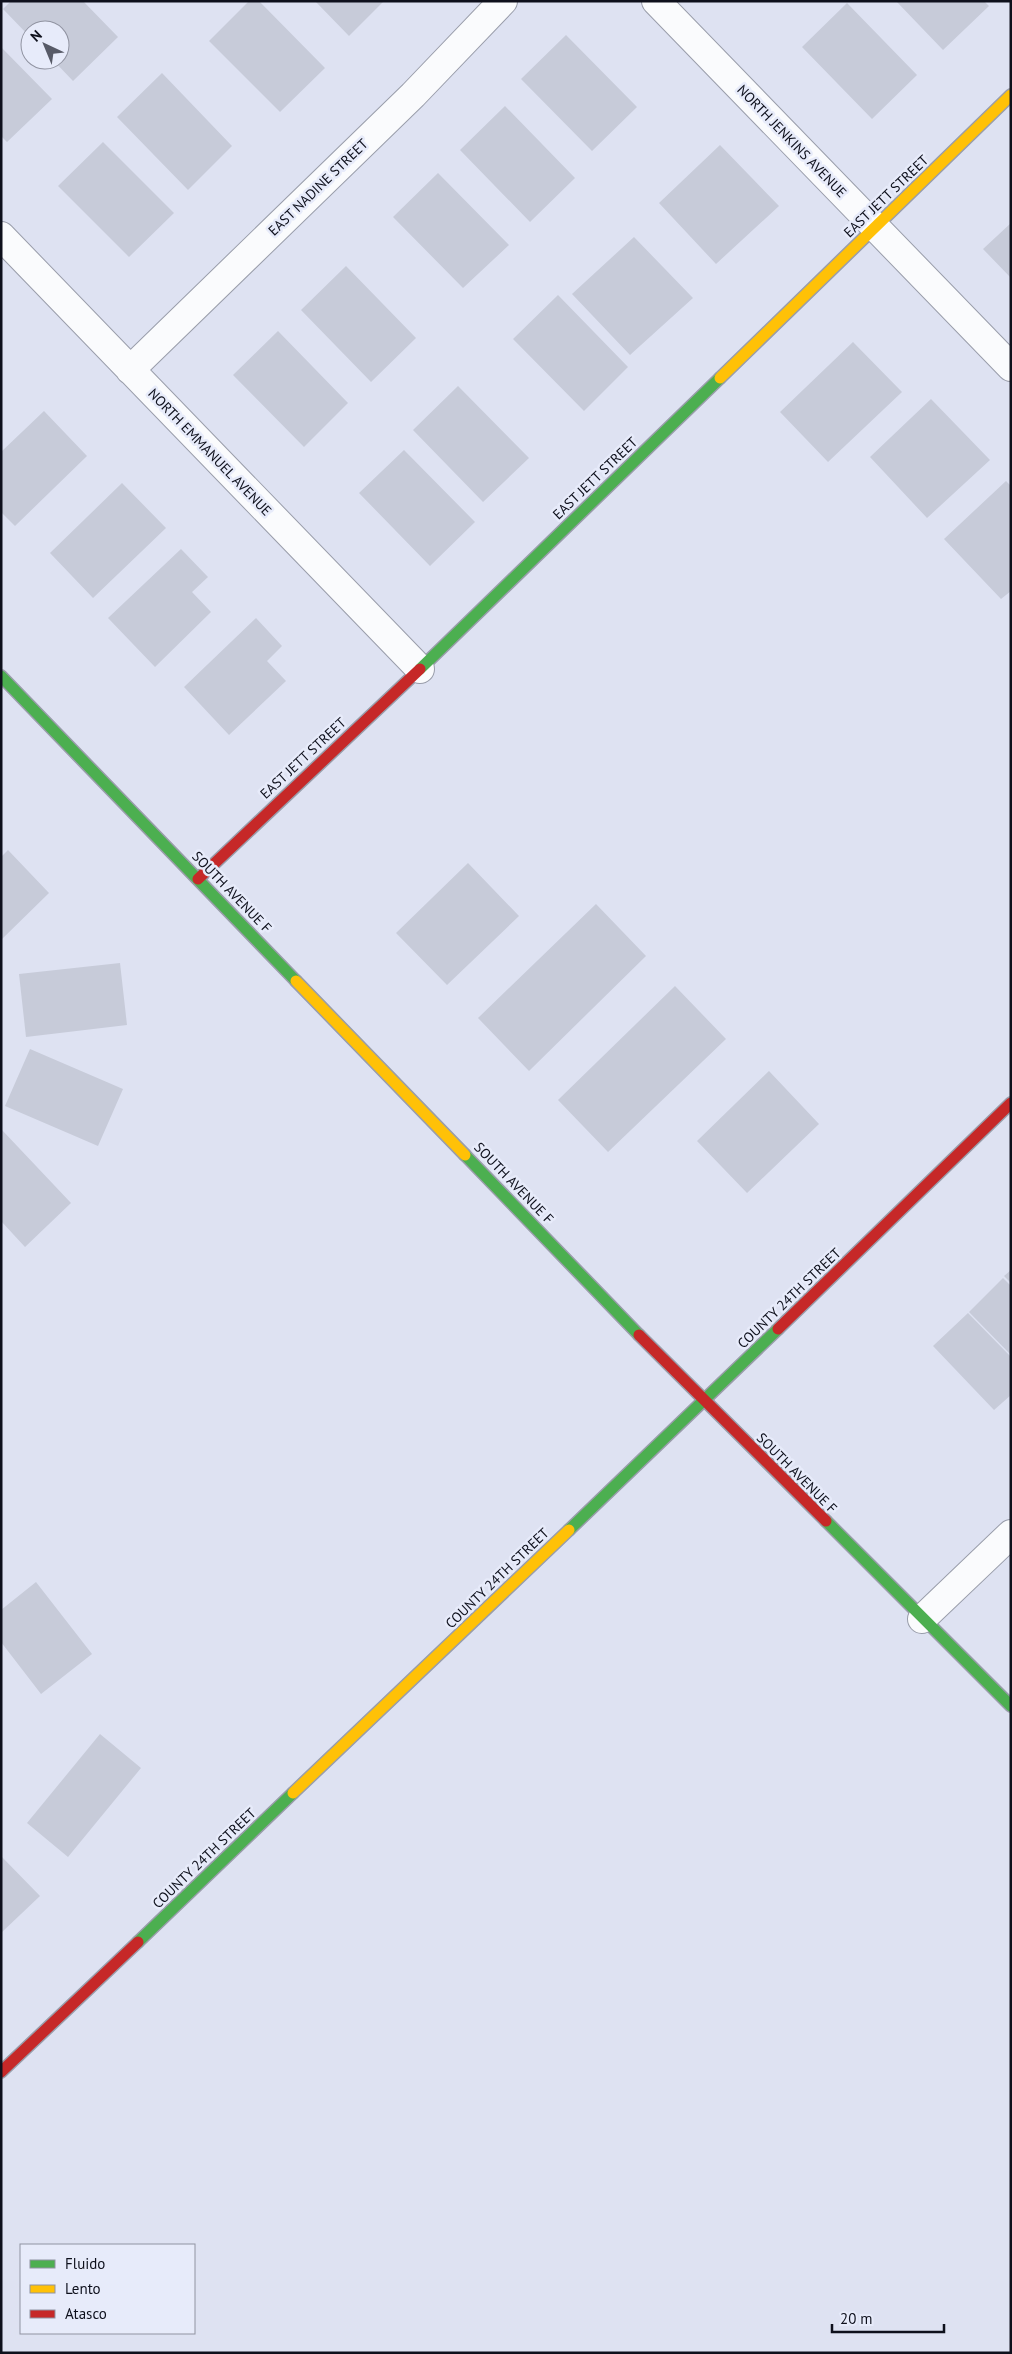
<svg xmlns="http://www.w3.org/2000/svg" width="1012" height="2354" viewBox="0 0 1012 2354" font-family="'PT Sans',sans-serif">
<style>
.building{fill:#c7cbd9}
.lines{fill:none;stroke-linecap:round;stroke-linejoin:round}
.street-casing{stroke:#999daa;stroke-width:30}
.fast-casing{stroke:#999daa;stroke-width:14}
.slow-casing{stroke:#999daa;stroke-width:14}
.jam-casing{stroke:#999daa;stroke-width:14}
.street{stroke:#fafbfd;stroke-width:28}
.fast{stroke:#4caf50;stroke-width:11}
.slow{stroke:#ffc107;stroke-width:11}
.jam{stroke:#c62828;stroke-width:11}
.labels{text-anchor:middle;stroke-width:5;stroke-linejoin:round;paint-order:stroke}
.street-label{font-size:14px;fill:#0e101c;stroke:#e7ebfa}
</style>
<rect width="100%" height="100%" fill="#dee2f2"/>
<path class="building" d="M11,1H83L118,37L73,81L53,60H60V30H30V37L3,9Z
M249,1H259L325,68L280,112L209,41Z
M315,1H384L349,36Z
M896,1H984L989,6L943,50Z
M847,3L917,75L872,119L802,47Z
M566,35L637,107L592,151L521,79Z
M1,47L52,99L7,142L1,136Z
M162,73L232,146L188,190L117,117Z
M505,106L575,178L530,222L460,150Z
M103,142L174,213L129,257L58,186Z
M720,145L779,206L716,264L659,203Z
M438,173L509,245L463,288L393,217Z
M1011,223V278L983,249Z
M634,237L693,298L630,355L572,294Z
M346,266L416,338L371,382L301,310Z
M558,295L628,367L584,411L513,339Z
M278,331L348,403L304,447L233,375Z
M853,342L902,392L828,462L780,412Z
M458,386L529,458L483,502L413,430Z
M931,399L990,460L927,518L870,457Z
M44,411L87,456L15,526L1,512V452Z
M404,450L475,522L430,566L359,493Z
M1006,481L1011,486V591L1001,599L944,539Z
M122,483L166,528L93,598L50,553Z
M181,549L208,577L192,592L211,612L155,667L108,618Z
M256,618L282,646L267,661L286,681L229,735L184,687Z
M8,850L49,893L1,940V857Z
M468,863L519,916L447,985L396,933Z
M596,904L646,956L529,1071L478,1018Z
M120,963L127,1025L26,1037L19,974Z
M675,986L726,1039L608,1152L558,1100Z
M30,1049L123,1089L98,1146L5,1106Z
M769,1071L819,1124L747,1193L697,1141Z
M2,1130L71,1203L25,1247L1,1221Z
M1011,1270V1283L1004,1276Z
M1003,1278L1011,1286V1355L969,1312Z
M968,1313L1011,1357V1395L994,1410L933,1346Z
M36,1582L92,1654L41,1694L1,1642V1610Z
M100,1734L141,1768L68,1857L27,1823Z
M1,1856L40,1896L1,1933Z"/>
<g class="lines">
<defs>
<path id="street" d="M656,1L1011,367
M1,236L420,669
M130,370L413,95L503,1
M922,1619L1011,1534"/>
<path id="fast" d="M420,669L720,378
M1,676L296,981
M465,1155L639,1335
M826,1521L1011,1706
M569,1530L778,1329
M138,1942L293,1793"/>
<path id="slow" d="M720,378L1011,95
M296,981L465,1155
M293,1793L569,1530"/>
<path id="jam" d="M198,879L420,669
M778,1329L1011,1103
M639,1335L826,1521
M1,2072L138,1942"/>
</defs>
<use href="#street" class="street-casing"/>
<use href="#fast" class="fast-casing"/>
<use href="#slow" class="slow-casing"/>
<use href="#jam" class="jam-casing"/>
<use href="#street" class="street"/>
<use href="#fast" class="fast"/>
<use href="#slow" class="slow"/>
<use href="#jam" class="jam"/>
</g>
<g class="labels">
<g class="street-label">
<text transform="translate(792 141) rotate(46)" y="5">NORTH JENKINS AVENUE</text>
<text transform="translate(318 187) rotate(-44)" y="5">EAST NADINE STREET</text>
<text transform="translate(886 196) rotate(-44)" y="5">EAST JETT STREET</text>
<text transform="translate(210 452) rotate(46)" y="5">NORTH EMMANUEL AVENUE</text>
<text transform="translate(595 478) rotate(-44)" y="5">EAST JETT STREET</text>
<text transform="translate(303 758) rotate(-43)" y="5">EAST JETT STREET</text>
<text transform="translate(232 892) rotate(46)" y="5">SOUTH AVENUE F</text>
<text transform="translate(514 1183) rotate(46)" y="5">SOUTH AVENUE F</text>
<text transform="translate(789 1298) rotate(-44)" y="5">COUNTY 24TH STREET</text>
<text transform="translate(797 1473) rotate(45)" y="5">SOUTH AVENUE F</text>
<text transform="translate(497 1578) rotate(-44)" y="5">COUNTY 24TH STREET</text>
<text transform="translate(204 1858) rotate(-44)" y="5">COUNTY 24TH STREET</text>
</g>
</g>
<rect width="1012" height="2354" fill="none" stroke="#0e101c" stroke-width="5"/>
<rect x="20" y="2244" width="175" height="90" fill="#e7ebfa" stroke="#9093a1"/>
<rect x="30" y="2260" width="25" height="8" fill="#4caf50" stroke="#9093a1"/>
<text x="65" y="2269" font-size="15" fill="#0e101c">Fluido</text>
<rect x="30" y="2285" width="25" height="8" fill="#ffc107" stroke="#9093a1"/>
<text x="65" y="2294" font-size="15" fill="#0e101c">Lento</text>
<rect x="30" y="2310" width="25" height="8" fill="#c62828" stroke="#9093a1"/>
<text x="65" y="2319" font-size="15" fill="#0e101c">Atasco</text>
<g transform="translate(45 45) rotate(316)"><circle r="24" fill="#e7ebfa" stroke="#9093a1"/>
<path d="M0-4L9 19L0 12L-9 19Z" fill="#575a67"/>
<text y="-8" font-size="14" font-weight="bold" text-anchor="middle" fill="#0e101c">N</text>
</g>
<path d="M832 2324v8h112v-8" fill="none" stroke="#0e101c" stroke-width="2.5"/>
<text x="840" y="2324" font-size="15" fill="#0e101c" stroke="#e7ebfa" stroke-width="4" paint-order="stroke">20 m</text>
</svg>
